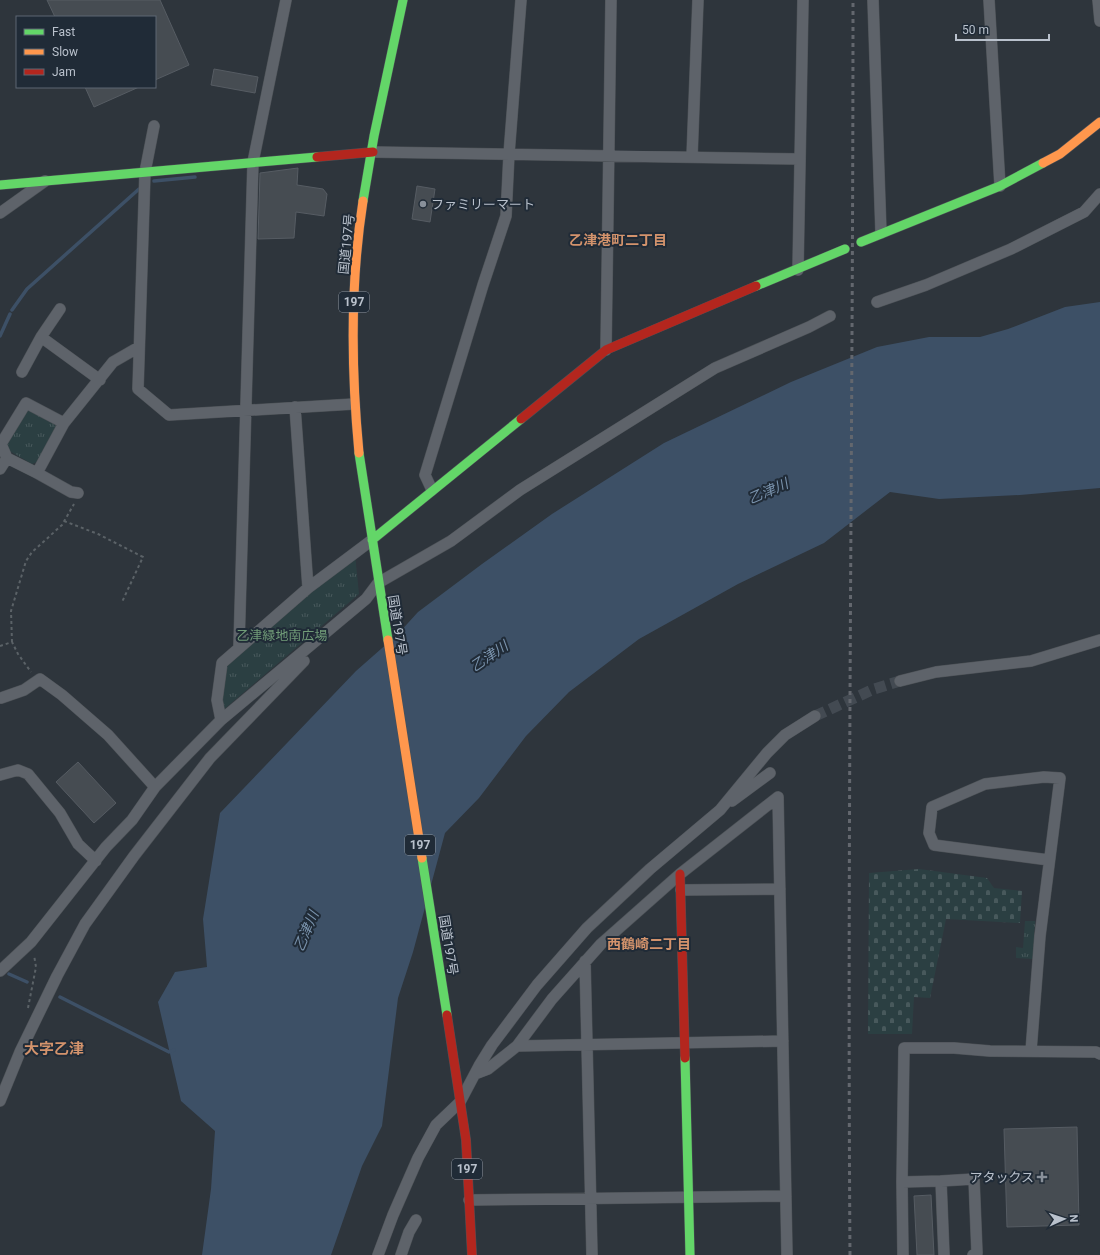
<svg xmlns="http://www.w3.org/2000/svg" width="1100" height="1255" viewBox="0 0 1100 1255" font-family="Roboto,'Noto Sans JP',sans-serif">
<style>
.cemetery{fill:url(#cemetery-stones)}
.park{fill:url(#park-tufts)}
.water{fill:#3d5066}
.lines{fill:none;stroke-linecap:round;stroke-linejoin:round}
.stream{stroke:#3d5066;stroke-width:3.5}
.building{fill:#464c52;stroke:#565c63}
.street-tunnel{stroke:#434a52;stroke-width:11;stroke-dasharray:11 5.5;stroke-linecap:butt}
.street-casing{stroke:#4c5156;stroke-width:12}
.fast-casing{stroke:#4c5156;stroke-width:10}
.slow-casing{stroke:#4c5156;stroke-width:10}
.jam-casing{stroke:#4c5156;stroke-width:10}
.path{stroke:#5b6267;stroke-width:2;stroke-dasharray:3 3;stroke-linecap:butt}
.street{stroke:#5e636a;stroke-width:11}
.fast{stroke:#63d668;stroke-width:9}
.slow{stroke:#ff974d;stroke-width:9}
.jam{stroke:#b3261e;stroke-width:9}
.rail{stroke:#63676e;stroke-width:3;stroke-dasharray:4 4;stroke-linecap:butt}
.poi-dot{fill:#88909a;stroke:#202b37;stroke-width:1.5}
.labels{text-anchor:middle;stroke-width:4;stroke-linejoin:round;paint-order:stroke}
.shield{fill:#202b37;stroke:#8b949f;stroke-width:1}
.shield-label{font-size:12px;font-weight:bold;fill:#b9c1cc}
.poi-label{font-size:13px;fill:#b9c1cc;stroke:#202b37;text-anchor:start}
.street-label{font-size:13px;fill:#b9c1cc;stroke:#202b37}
.park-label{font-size:13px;fill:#719c78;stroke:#202b37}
.neighbourhood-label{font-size:14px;font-weight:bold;fill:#d3936c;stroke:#202b37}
.water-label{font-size:14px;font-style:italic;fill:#7a93ad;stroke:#202b37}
.quarter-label{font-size:15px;font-weight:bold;fill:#d3936c;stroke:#202b37}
</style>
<defs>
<pattern id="cemetery-stones" width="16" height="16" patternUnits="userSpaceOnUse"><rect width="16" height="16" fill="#2b3f42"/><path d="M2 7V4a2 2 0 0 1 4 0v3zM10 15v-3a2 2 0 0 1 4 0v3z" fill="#48595c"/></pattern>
<pattern id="park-tufts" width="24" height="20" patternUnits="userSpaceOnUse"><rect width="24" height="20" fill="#2b3f42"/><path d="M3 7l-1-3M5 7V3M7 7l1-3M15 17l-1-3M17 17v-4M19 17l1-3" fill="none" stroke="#48595c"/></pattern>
</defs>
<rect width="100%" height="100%" fill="#2e353c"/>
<path class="cemetery" d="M919,869L987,878L994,888L1022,891L1020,923L946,919L930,998L914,997L912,1034H868L869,873Z"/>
<path class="park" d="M31,410L55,423L56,428L37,462L32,464L8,450L6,445L26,411Z
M355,554L359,594L222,711L224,664Z
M1025,921H1035L1033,959L1016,958V947L1023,948Z"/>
<path class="water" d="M1100,302V488L1020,495L939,499L890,492L824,543L738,584L639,639L569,692L526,736L479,798L445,833L413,952L398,998L382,1126L362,1166L331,1255H202L211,1189L215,1131L181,1101L158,1002L175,972L207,967L203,919L220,813L356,671L398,634L418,612L482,564L552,514L664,443L791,382L877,347L929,337H980L1008,329L1065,307Z"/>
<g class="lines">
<path class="stream" d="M154,181L195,177
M12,310L27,289L139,189
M0,336L10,314
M9,974L27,982
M60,997L169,1052L174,1050"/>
</g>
<path class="building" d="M47,0H160L189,65L155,80V17H55Z
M214,69L258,77L255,93L211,85Z
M85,87H139L94,107Z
M298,168L297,185L323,189L327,194L324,216L296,212L294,238L258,239L260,173Z
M417,186L435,189L430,222L412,219Z
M78,762L116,803L94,823L56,782Z
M1077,1127L1079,1225L1007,1227L1004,1129Z
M931,1195L934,1255H917L914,1196Z"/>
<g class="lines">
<path class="street-tunnel" d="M815,716L874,689L900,681"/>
<defs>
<path id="street" d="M873,0L881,233
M989,0L1000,186
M1098,0L1100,21
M154,126L145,172L138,389L169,415L354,404
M373,152L800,159
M692,157L698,0
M0,213L45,181
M798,270L803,0
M877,302L926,285L1011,249L1084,212L1100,194
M41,337L100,380
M606,350L611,0
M22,372L41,337L60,309
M295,407L308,588
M7,458L1,444L26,403L64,423
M0,469L7,458L37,473L64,423L113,362L139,347
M37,473L71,492L78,493
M432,490L425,475L483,285L506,216L509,154L521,0
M239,646L253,162L286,0
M900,681L936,672L1031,661L1100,640
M1,698L24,690L40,679L62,695L108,735L155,787
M221,720L217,700L222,663L308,588L372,540
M0,775L18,770L28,774L60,813L78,844L96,861
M778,797L787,1255
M732,801L770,773
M681,890L780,889
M585,961L592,1255
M0,971L31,942L106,847L132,820L155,787L221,720L366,599L378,583L451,541L520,490L715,368L809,327L830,316
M517,1046L783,1041
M1031,1051L1040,936L1060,778L1044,777L985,784L932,807L929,833L934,845L1049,860
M475,1074L488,1069L517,1046L552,999L601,944L680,874L778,797
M0,1101L20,1052L57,976L85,924L134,856L210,758L304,661
M941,1181L974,1179L977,1253L973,1255
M902,1182L941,1181L944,1255
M469,1200L786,1196
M378,1255L393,1215L418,1158L436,1125L460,1102L479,1066L492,1045L537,985L587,928L650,869L720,810L767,753L785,735L815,716
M401,1255L409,1232L416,1220
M903,1255L902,1182L904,1048H954L990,1051L1096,1052L1100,1054"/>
<path id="fast" d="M0,185L317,157
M363,201L374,136L403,0
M861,242L1000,186L1043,163
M756,286L845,249
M359,453L388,640
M372,540L521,419
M422,858L447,1015
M685,1058L690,1255"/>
<path id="slow" d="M1043,163L1060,154L1100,122
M359,453C351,369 350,284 363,201
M388,640L422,858"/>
<path id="jam" d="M317,157L373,152
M521,419L606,350L756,286
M680,874L685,1058
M447,1015L466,1140L472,1255"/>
</defs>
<use href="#street" class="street-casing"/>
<use href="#fast" class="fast-casing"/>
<use href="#slow" class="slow-casing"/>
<use href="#jam" class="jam-casing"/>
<path class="path" d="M64,521L98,534L143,557L122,602
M12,642L11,611L26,561L32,552L62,525L74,504
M0,646L12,642L18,654L31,672
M28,1008L36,967L34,955"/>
<use href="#street" class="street"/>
<use href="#fast" class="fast"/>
<use href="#slow" class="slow"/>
<use href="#jam" class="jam"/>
<path class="rail" d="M850,1255C847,837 853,418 853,0"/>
</g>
<g class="poi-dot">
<circle cx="423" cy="204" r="4"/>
<path d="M1040 1171h4v4h4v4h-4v4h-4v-4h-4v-4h4z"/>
</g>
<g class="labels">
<g class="shield">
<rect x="339" y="292" width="30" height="20" rx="3"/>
<rect x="405" y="835" width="30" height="20" rx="3"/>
<rect x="452" y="1159" width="30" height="20" rx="3"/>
</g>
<g class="shield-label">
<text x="354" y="306">197</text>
<text x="420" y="849">197</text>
<text x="467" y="1173">197</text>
</g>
<g class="poi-label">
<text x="431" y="209">ファミリーマート</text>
<text x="1034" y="1182" text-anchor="end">アタックス</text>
</g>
<g class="street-label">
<text transform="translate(346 244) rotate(-84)" y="5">国道197号</text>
<text transform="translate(398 625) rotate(81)" y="5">国道197号</text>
<text transform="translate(449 945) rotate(81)" y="5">国道197号</text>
</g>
<g class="park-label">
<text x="282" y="640">乙津緑地南広場</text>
</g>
<g class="neighbourhood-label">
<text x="618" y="245">乙津港町二丁目</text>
<text x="649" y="949">西鶴崎二丁目</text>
</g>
<g class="water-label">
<text transform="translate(768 491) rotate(-24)" y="5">乙津川</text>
<text transform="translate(489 656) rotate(-34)" y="5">乙津川</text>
<text transform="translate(306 931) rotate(-67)" y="5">乙津川</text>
</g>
<g class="quarter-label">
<text x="54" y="1054">大字乙津</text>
</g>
</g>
<rect x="16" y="16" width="140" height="72" fill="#202b37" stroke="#5d6773"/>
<rect x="24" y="29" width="20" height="6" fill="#63d668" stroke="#5d6773"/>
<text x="52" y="36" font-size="12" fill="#b9c1cc">Fast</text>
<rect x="24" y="49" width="20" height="6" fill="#ff974d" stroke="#5d6773"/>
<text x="52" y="56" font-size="12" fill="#b9c1cc">Slow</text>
<rect x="24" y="69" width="20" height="6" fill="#b3261e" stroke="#5d6773"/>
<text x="52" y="76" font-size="12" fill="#b9c1cc">Jam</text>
<g transform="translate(1064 1219) rotate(87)" stroke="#202b37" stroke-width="3" paint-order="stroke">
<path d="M0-3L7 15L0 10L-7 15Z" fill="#b9c1cc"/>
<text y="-6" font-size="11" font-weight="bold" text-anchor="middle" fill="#b9c1cc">N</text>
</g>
<path d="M956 34v6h93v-6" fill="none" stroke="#b9c1cc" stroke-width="2"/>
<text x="962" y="34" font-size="12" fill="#b9c1cc" stroke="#202b37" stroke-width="3" paint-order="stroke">50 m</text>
</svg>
